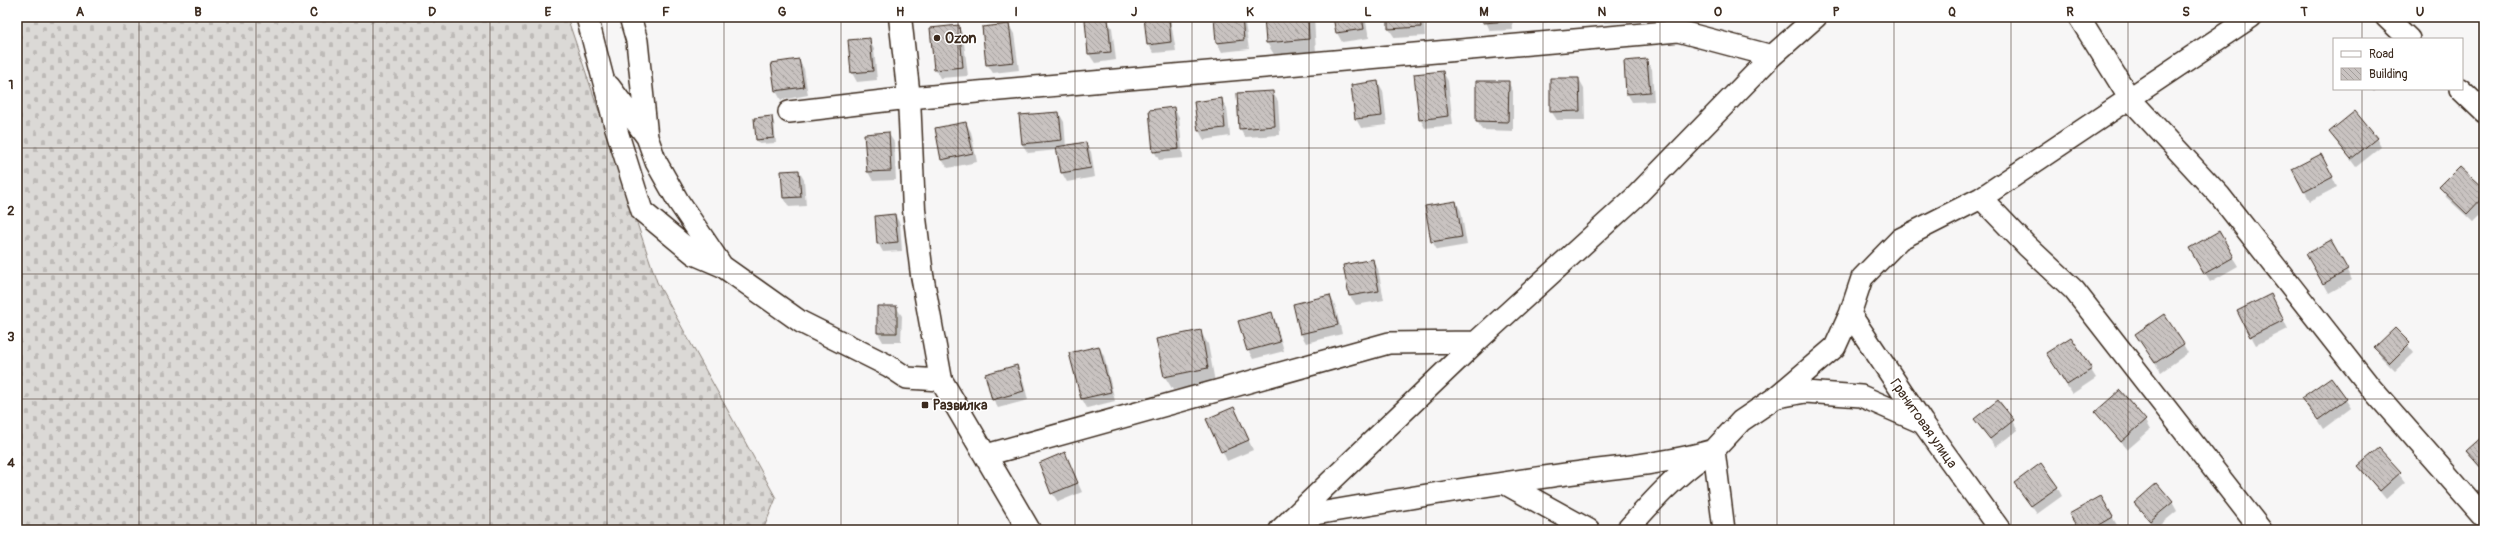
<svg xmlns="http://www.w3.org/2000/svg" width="2501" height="547" viewBox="0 0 2501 547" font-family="Pangolin,sans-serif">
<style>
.cemetery{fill:url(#cemetery-stones);stroke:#8b827a}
.shadow{fill:#0003}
.building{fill:url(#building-back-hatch);stroke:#3b2a1e}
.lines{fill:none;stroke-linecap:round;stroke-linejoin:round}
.street-casing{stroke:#3b2a1e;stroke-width:24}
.secondary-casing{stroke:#3b2a1e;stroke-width:25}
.street{stroke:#fff;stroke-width:21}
.secondary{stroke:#fff;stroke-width:22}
.grid{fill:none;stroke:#3b2a1e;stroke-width:1;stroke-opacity:0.55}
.poi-dot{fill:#3b2a1e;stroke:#fff;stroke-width:1.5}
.labels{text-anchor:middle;stroke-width:3;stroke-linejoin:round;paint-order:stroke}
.poi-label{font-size:14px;font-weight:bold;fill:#3b2a1e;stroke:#fff;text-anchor:start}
.street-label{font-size:14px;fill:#3b2a1e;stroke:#fff}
.neatline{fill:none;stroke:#3b2a1e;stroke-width:1.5}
.grid-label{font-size:13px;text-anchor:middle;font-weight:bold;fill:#3b2a1e}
</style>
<defs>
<pattern id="cemetery-stones" width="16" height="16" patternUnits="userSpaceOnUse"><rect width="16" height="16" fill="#dbd9d6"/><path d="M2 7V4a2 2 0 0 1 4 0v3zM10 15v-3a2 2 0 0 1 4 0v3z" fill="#bdbab7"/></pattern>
<pattern id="building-back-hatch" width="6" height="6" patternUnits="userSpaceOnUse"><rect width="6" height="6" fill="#c9c3c1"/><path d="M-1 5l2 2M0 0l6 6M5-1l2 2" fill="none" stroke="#a49f9c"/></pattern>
</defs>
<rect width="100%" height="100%" fill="#f7f6f6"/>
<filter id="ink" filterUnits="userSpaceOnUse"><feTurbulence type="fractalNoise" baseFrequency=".025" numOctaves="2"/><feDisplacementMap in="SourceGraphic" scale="8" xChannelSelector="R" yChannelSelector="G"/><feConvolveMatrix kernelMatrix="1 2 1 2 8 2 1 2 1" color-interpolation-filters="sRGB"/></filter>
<g filter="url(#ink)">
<path class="cemetery" d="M17,17H567L657,282L776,498L763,530H17Z"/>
<path class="shadow" d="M1145,17H1170L1176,51L1154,53L1148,44Z
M1215,17H1244L1249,49L1222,52L1217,43Z
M1265,17H1314L1316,53L1275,56L1267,43Z
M1334,17H1365L1369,38L1342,42L1337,33Z
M1389,17H1424L1425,36L1395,38L1389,29Z
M1484,17H1512L1513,30L1490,31Z
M1535,17H1569V20L1538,23Z
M1592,17H1627L1628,22L1596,23Z
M1107,19L1112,28L1116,60L1095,63L1089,54Z
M1009,25L1014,34L1019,70L993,73L987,64Z
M958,26L963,35L968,76L940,78L935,69Z
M869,40L874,49L877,80L857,82L852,73Z
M799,60L804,69L808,95L781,100L776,91Z
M1646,60L1652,69L1654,101L1632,102L1627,93Z
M1443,72L1448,81L1453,125L1425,128L1420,119Z
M1579,79L1584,88L1585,120H1557L1551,111Z
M1378,82L1383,91L1387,125L1361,128L1356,119L1352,85Z
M1477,82H1508L1513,91V131L1482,130L1477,121Z
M2371,89H2377L2374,92Z
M1272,92L1278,101L1280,135L1245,137L1240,128Z
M1221,99L1227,108L1230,136L1204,140L1199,131Z
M1174,108L1179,117L1183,158L1159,160L1154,151Z
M1059,113L1064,122L1066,147L1086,143L1091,152L1095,177L1067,182L1062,173L1058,150L1028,153L1022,144L1020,116Z
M772,117L774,122L776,143L759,144L757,140Z
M966,123L971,132L977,162L948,168L942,160Z
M2330,132L2376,138L2381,147L2356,167Z
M888,133L894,142L896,180L873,181L868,172L865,135Z
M2326,164L2337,187L2310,201L2305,192Z
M799,171L804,180L806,206L789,207L784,198Z
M2441,188L2484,190V211L2473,222L2446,197Z
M1456,202L1461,211L1467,245L1437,250L1432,241Z
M895,215L900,224L902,251L883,252L878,243Z
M2218,233L2238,266L2210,282L2190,249Z
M2331,241L2352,280L2329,293L2308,254Z
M1372,260L1378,269L1384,300L1356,305L1350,296L1344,266Z
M1330,296L1335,305L1342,334L1306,343L1301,334Z
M2276,304L2288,329L2256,345L2251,336Z
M896,307L902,316L901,342H883L878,333Z
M1271,313L1276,322L1284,351L1253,359L1248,350Z
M2395,329L2414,353L2395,371L2381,357L2376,348Z
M1200,331L1208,344L1215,382L1173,390L1165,377L1157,340Z
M2141,343L2183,344L2188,353L2161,372Z
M1099,347L1104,356L1115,401L1087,408L1082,399Z
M2052,362L2091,370L2096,378L2072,394Z
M1016,367L1022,376L1028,400L998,408L993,399Z
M2303,398L2346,400L2351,408L2323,429Z
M1234,408L1253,450L1227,461L1208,419Z
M2096,413L2145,421L2150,430L2127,450Z
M1975,419L2013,421L2018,430L1995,447Z
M2484,436V473L2467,452Z
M2379,449L2405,482L2386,499L2359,467Z
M1065,454L1082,492L1058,502L1052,493Z
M2015,483L2057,487L2062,496L2037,514Z
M2101,497L2118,527L2112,530H2080Z
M2172,502L2177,511L2155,529L2135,503Z"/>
<path class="building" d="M1144,17H1169L1171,42L1147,45Z
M1214,17H1242L1244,40L1216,43Z
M1264,17H1308L1309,39L1266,43Z
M1333,17H1362L1364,29L1336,33Z
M1388,17H1420L1421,27L1388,29Z
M1483,17H1508L1509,21L1483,23Z
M1108,18L1111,52L1088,54L1085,20Z
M1009,24L1014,62L986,65L982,27Z
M959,25L963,67L934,70L930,28Z
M870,38L873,71L851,73L848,40Z
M799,59L804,87L775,91L771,63Z
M1647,59L1650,92L1626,94L1624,61Z
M1443,71L1448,116L1419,120L1414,74Z
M1550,78H1579L1580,111L1550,112Z
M1378,81L1382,116L1355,119L1351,85Z
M1476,81H1509L1508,122L1476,121Z
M1273,91L1275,126L1239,129L1237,93Z
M1222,98L1225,128L1198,131L1194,102Z
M1174,107L1179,149L1153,152L1149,110Z
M2355,111L2377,138L2351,159L2329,132Z
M1059,112L1062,140L1022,144L1019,115Z
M772,116L774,138L756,140L754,118Z
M966,122L973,153L941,160L935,128Z
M889,132L891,171L867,172L864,134Z
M1086,142L1091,168L1061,173L1056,147Z
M2321,154L2333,177L2304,192L2292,169Z
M2460,166L2484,188V196L2467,214L2439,187Z
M799,170L801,197L783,198L781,171Z
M1456,201L1462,237L1431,242L1425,206Z
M895,214L898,242L877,244L875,216Z
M2219,231L2234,257L2204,274L2189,248Z
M2331,240L2348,270L2323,284L2306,254Z
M1373,259L1379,291L1349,296L1343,265Z
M2271,294L2284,320L2250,337L2237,311Z
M1330,295L1338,325L1300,334L1293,304Z
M877,306H897V333H877Z
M1272,312L1280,342L1247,351L1238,321Z
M2164,314L2184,344L2155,363L2135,334Z
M2395,328L2410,343L2390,363L2374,348Z
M1201,330L1208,368L1164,377L1156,339Z
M2071,337L2092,369L2067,385L2046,353Z
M1099,346L1111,392L1081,399L1069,353Z
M1017,365L1024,391L992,400L985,374Z
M2331,377L2347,399L2318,420L2301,398Z
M2120,390L2146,420L2121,442L2095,412Z
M1998,400L2014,420L1990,439L1974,419Z
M1234,407L1249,440L1221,452L1206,419Z
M2484,435V471L2466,451Z
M2379,448L2401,472L2380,491L2358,466Z
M1065,452L1078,483L1051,494L1039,463Z
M2041,463L2058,487L2031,506L2014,483Z
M2157,483L2173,502L2150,521L2134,503Z
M2101,496L2113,517L2091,530H2079L2069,514Z"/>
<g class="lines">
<defs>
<path id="street" d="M587,17L615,125L642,211L694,254L722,266L801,322L889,366L907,378L941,380
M630,17L637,41L647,137L656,162L678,201L722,266
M2079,17L2130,99L2220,196L2371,388L2484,517
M2386,17L2409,39
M609,86L647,137
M2460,89L2484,112
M789,112L909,98L1678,31L1772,56
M1981,198L2027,246L2074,290L2261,530
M1850,314L1923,423L2000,530
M1778,397L1805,392L1861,396L1923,423
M986,455L1389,343L1476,342
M1504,483L1589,530
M1292,518C1379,503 1465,488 1552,476C1606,468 1662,465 1714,450
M1280,530L1476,342L1634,198L1772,56L1816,17
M1627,530C1651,503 1674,477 1703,457
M1724,530L1714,450L1741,421L1775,398L1835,347L1850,314L1862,278L1900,239L1981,198L2251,17"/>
<path id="secondary" d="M900,17L909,98L914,210L922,275L941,380L1029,530"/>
</defs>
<use href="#street" class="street-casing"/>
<use href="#secondary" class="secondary-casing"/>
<use href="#street" class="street"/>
<use href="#secondary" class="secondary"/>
</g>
</g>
<path class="grid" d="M139,17V530M256,17V530M373,17V530M490,17V530M607,17V530M724,17V530M841,17V530M958,17V530M1075,17V530M1192,17V530M1309,17V530M1426,17V530M1543,17V530M1660,17V530M1777,17V530M1894,17V530M2011,17V530M2128,17V530M2245,17V530M2362,17V39M2362,89V530M17,148H2484M17,274H2484M17,399H2484"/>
<g class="poi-dot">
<circle cx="937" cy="38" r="4"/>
<rect x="921" y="401" width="8" height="8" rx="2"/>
</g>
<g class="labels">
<g class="poi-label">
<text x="945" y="43">Ozon</text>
<text x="933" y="410">Развилка</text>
</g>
<g class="street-label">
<text transform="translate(1924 423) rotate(55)" y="5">Гранитовая улица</text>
</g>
</g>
<rect width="2501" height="547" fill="none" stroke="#fff" stroke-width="44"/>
<rect x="2333" y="38" width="130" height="52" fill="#ffffff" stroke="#b1aaa5"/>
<rect x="2341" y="51" width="20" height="6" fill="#ffffff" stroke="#b1aaa5"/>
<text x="2369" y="58" font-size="12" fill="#3b2a1e">Road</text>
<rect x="2341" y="68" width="20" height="12" fill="url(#building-back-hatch)" stroke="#b1aaa5"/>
<text x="2369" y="78" font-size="12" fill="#3b2a1e">Building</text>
<rect x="22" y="22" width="2457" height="503" class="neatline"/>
<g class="grid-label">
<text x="80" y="16">A</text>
<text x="198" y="16">B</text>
<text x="314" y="16">C</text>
<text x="432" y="16">D</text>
<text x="548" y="16">E</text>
<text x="666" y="16">F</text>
<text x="782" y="16">G</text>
<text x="900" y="16">H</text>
<text x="1016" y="16">I</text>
<text x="1134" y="16">J</text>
<text x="1250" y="16">K</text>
<text x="1368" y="16">L</text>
<text x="1484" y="16">M</text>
<text x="1602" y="16">N</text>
<text x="1718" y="16">O</text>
<text x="1836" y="16">P</text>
<text x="1952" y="16">Q</text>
<text x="2070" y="16">R</text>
<text x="2186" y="16">S</text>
<text x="2304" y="16">T</text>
<text x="2420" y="16">U</text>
<text x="11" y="89">1</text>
<text x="11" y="215">2</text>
<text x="11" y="341">3</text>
<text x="11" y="467">4</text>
</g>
</svg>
